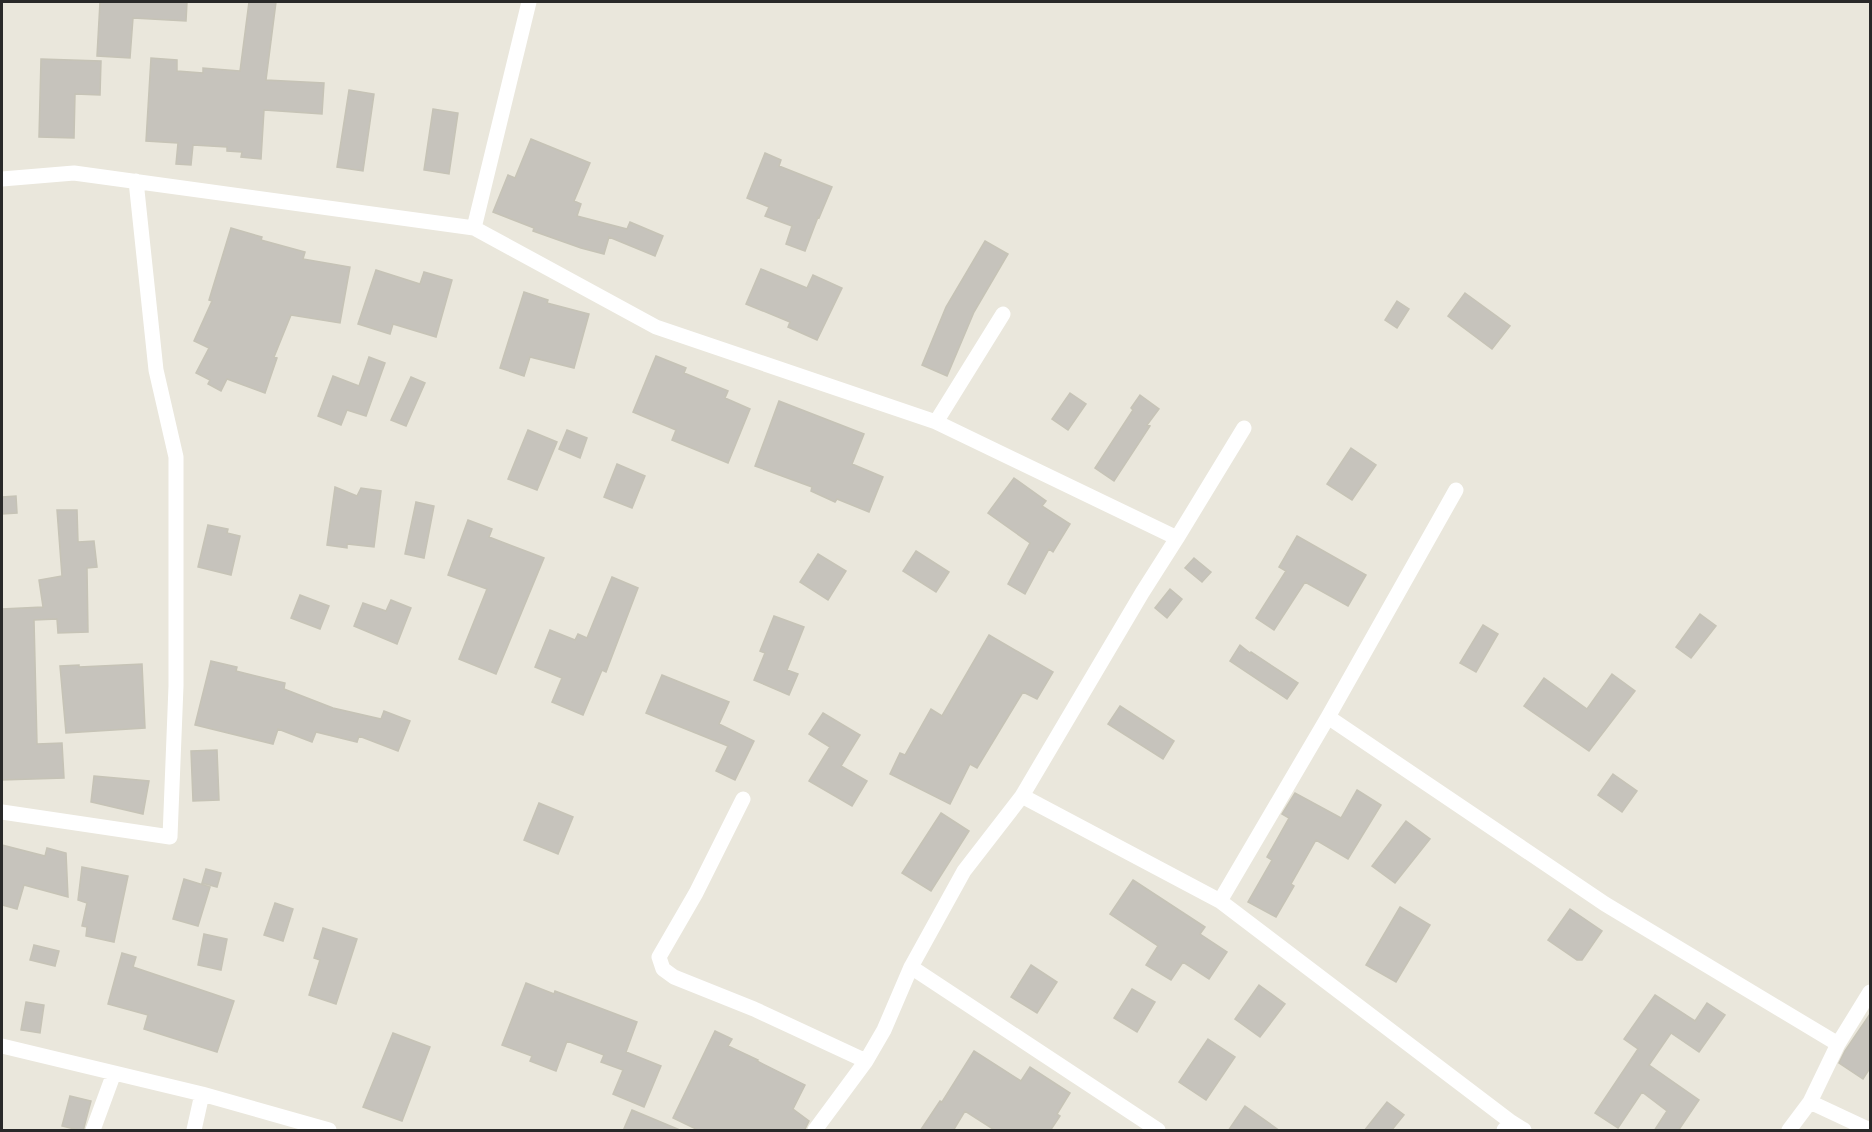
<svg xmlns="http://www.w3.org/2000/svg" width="1872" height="1132" viewBox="0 0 1872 1132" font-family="Commissioner,sans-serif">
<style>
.building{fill:#c6c3bc;stroke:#c6c3b6;stroke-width:1.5}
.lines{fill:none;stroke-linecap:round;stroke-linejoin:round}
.street{stroke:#fff;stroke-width:15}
</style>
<rect width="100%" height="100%" fill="#eae7dc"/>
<path class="building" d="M100,2H187L186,21L133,18L130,58L97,56Z
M249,2H276L266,80L324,83L322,114L264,110L261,159L241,157L242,152L227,151V147L193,145L191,165L176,164L178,143L146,141L151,58L177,60V71L203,73V68L240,71Z
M41,59L101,61L100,95L75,94L74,138L39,137Z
M349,90L374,94L363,171L337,167Z
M433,109L458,113L449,174L424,170Z
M531,139L590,163L574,201L581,204L577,216L627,229L630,222L663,236L655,256L609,237L604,254L581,248L533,231L534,228L493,212L508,175L515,178Z
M765,153L781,160L779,166L832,187L819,218L818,217L805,251L786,244L792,226L765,216L769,207L747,198Z
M231,228L262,237L261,240L305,252L303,259L350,267L340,323L291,315L274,357L277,358L265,393L227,379L221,391L208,384L210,380L196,373L209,348L194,341L212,301L209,300Z
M985,241L1008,254L974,312L947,376L922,365L946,307Z
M761,269L807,288L813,275L842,288L817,340L788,327L790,322L746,304Z
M376,270L420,284L424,272L452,280L436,337L393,324L390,334L358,324Z
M524,292L548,300L547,303L589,314L574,368L530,357L524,376L500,368Z
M1465,293L1510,326L1492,349L1448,316Z
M1397,301L1409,309L1397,328L1385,320Z
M656,356L686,368L684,373L728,391L725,398L750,409L728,463L672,440L676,430L633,412Z
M369,357L385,363L366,416L347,410L341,425L318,416L333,376L359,386Z
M411,377L425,383L406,426L391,420Z
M1070,393L1086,404L1068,430L1052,419Z
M1140,395L1159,409L1147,425L1150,426L1114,481L1095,468L1133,410L1131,408Z
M779,401L864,434L852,464L883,477L869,512L837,499L835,502L811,491L812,487L755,466Z
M528,430L557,442L537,490L508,479Z
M567,430L587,438L580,458L559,449Z
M1351,448L1376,465L1352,500L1327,484Z
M617,464L645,476L632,508L604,497Z
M1014,478L1046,501L1042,506L1070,524L1053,552L1049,549L1025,594L1008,584L1030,543L988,513Z
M335,487L357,496L361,488L381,491L374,547L347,544V548L327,545Z
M16,496L17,513L2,514V497Z
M416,502L434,506L424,558L405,554Z
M57,510H77L78,542L94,541L97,567L87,568L88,632L58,633L57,619L34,620L37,744L62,743L64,778L2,780V609L43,607L39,580L62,576Z
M468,520L492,529L489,537L544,558L496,674L459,659L487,589L448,575Z
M208,525L228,529L227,533L240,536L231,575L198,567Z
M1297,536L1366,575L1348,606L1305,582L1274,630L1256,618L1286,571L1279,567Z
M916,551L949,572L936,592L903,571Z
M818,554L846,571L828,600L800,582Z
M1194,558L1211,572L1202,582L1185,568Z
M612,577L638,588L606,672L602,670L583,715L552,702L562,678L535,667L550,630L575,640L578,634L587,638Z
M1170,589L1182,599L1167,618L1155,608Z
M300,595L329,606L320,629L291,618Z
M391,600L411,608L397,644L354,626L363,603L386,611Z
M1700,614L1716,626L1691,658L1676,647Z
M774,616L804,627L787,670L798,674L789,695L754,680L765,653L760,651Z
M1483,625L1498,634L1476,672L1460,663Z
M989,635L1053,672L1037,699L1023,692L977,768L970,764L950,804L890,774L900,753L905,755L931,709L942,716Z
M1240,645L1250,653L1251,652L1298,683L1287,699L1230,661Z
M211,661L237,667L236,671L285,683L284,689L333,708L381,719L384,711L410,721L398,751L359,736L357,742L316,732L312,742L278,729L273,744L195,725Z
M142,664L145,728L66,733L60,666L79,665V667Z
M1612,674L1635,691L1589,751L1524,706L1544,678L1587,709Z
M662,675L729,702L719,724L754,741L735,780L716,771L728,746L646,713Z
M1120,706L1174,741L1163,759L1108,724Z
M823,713L860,735L841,766L867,781L852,806L809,781L830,747L809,734Z
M217,750L219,800L193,801L191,751Z
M1613,774L1637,791L1622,812L1598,795Z
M94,776L149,781L143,814L91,802Z
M1357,790L1381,805L1348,859L1316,840L1291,884L1294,886L1276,917L1248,902L1272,860L1267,857L1289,818L1282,814L1295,793L1341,818Z
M539,803L573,817L558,854L524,840Z
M941,813L969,831L931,891L902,873Z
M1406,821L1430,839L1395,883L1372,866Z
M2,845L45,856L47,848L66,853L68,897L24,885L17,909L2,905Z
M82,867L128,876L114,942L86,936L87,927L82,926L87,903L78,900Z
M206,869L221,873L217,887L202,883Z
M184,879L210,887L198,926L173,919Z
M1133,880L1205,927L1200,934L1227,952L1209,979L1183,962L1171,980L1146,965L1158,946L1110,914Z
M275,903L293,909L283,941L264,935Z
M1400,907L1430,925L1396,982L1366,965Z
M1570,909L1602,931L1582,960H1577L1548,940Z
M323,928L357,939L336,1004L309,995L320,960L314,958Z
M204,934L227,939L221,970L198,965Z
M34,945L59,951L55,966L30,960Z
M122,953L136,957L133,967L234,1001L217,1052L144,1029L148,1015L108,1004Z
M1031,965L1057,982L1037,1013L1011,997Z
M526,983L554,994L555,991L637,1022L626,1052L661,1066L644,1107L613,1094L623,1070L601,1062L604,1055L567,1041L556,1071L530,1061L532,1056L502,1045Z
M1259,985L1285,1004L1260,1037L1235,1019Z
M1132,989L1155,1002L1137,1032L1114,1018Z
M1655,995L1695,1021L1707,1003L1725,1015L1699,1052L1671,1033L1649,1065L1699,1100L1678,1131H1654L1667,1111L1642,1092L1618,1128L1595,1113L1638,1049L1624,1039Z
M26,1002L44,1005L40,1033L21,1030Z
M1870,1014V1068L1863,1079L1839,1063L1845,1051Z
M715,1031L732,1039L728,1046L758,1060L757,1061L805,1085L793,1109L809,1121L804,1131H700L673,1118Z
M393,1033L430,1047L402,1121L363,1107Z
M1208,1039L1235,1057L1206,1100L1179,1082Z
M974,1051L1021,1081L1030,1067L1070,1093L1057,1114L1060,1116L1050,1131H996L965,1111L953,1131H920L940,1101L942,1102Z
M70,1096L91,1101L83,1131L62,1126Z
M1387,1102L1404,1115L1391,1131H1364Z
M1245,1106L1280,1131H1228Z
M632,1110L680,1130V1131H623Z"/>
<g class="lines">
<path class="street" d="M2,179L74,173L474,228L656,327L936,422L1177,538L1142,593L1022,796L964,871L911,967L884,1030L866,1061L815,1130
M474,228L529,2
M936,422L1003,314
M1177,538L1244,428
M1328,717L1605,904L1838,1044L1870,992
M1022,796L1220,901L1328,717L1456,490
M743,799L696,893L659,957L663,969L674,977L754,1009L866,1061
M2,812L170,837L176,686V457L156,370L136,181
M1220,901L1511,1122
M911,967L1158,1130
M2,1046L202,1094L329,1130
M1810,1102L1870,1130
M93,1130L114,1073
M194,1130L202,1094
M1504,1130L1511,1122L1524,1130
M1789,1130L1810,1102L1838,1044"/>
</g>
<rect width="1872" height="1132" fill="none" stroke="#292929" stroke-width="6"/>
</svg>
